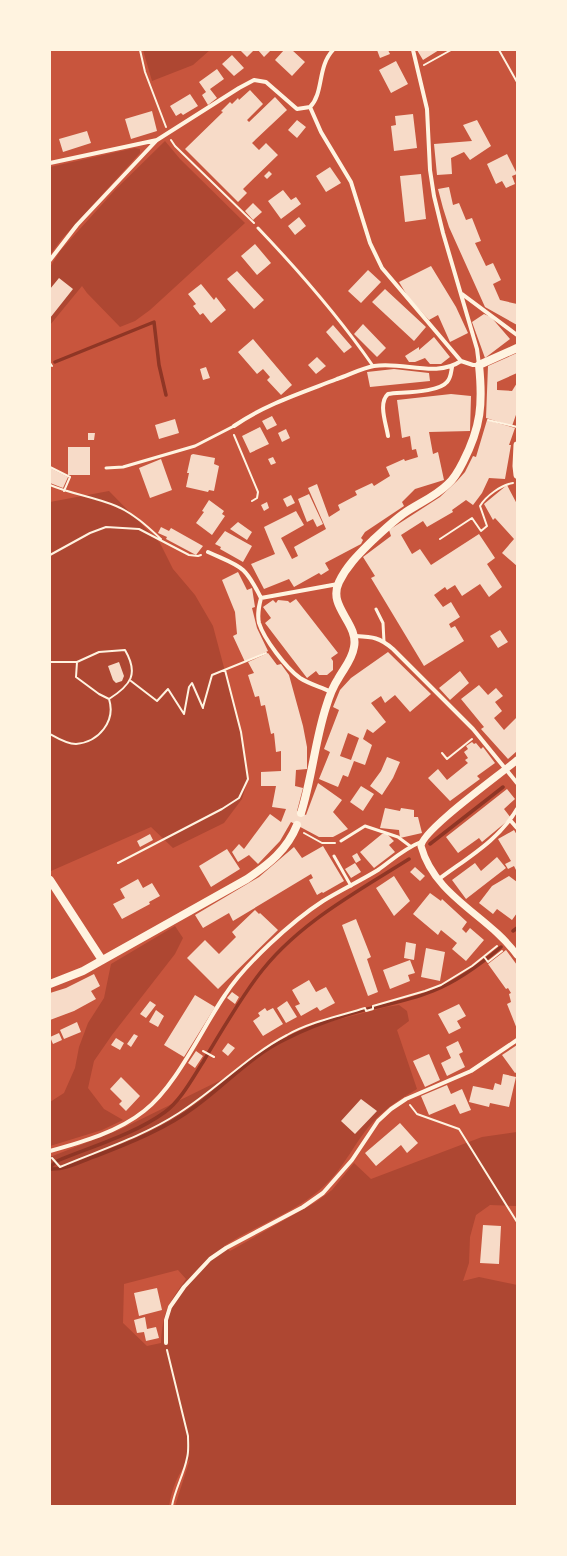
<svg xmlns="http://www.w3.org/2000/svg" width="567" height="1556" viewBox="0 0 567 1556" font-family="'Noto Sans',sans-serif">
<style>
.green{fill:#ae4732;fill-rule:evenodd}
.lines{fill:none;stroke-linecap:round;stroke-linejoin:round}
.stream{stroke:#8f3625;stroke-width:3.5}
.building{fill:#f7dbc8;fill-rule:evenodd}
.path{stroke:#fff3e0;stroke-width:2}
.service{stroke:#fff3e0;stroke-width:3}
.minor{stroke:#fff3e0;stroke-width:4}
.tertiary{stroke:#fff3e0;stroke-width:7}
.secondary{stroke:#fff3e0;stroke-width:8}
</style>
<rect width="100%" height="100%" fill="#c8553d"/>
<path class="green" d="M143,50H210L193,65L152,81Z
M165,141L180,159L245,223L150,310L135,321L120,327L87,293L82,286L50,325V267L60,251L116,189Z
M135,148L140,149V153L61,240L50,255V167Z
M109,491L160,543L173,569L195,595L213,626L241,732L248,779L242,799L224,823L173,848L151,827L51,871L50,502Z
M175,926L183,938L175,954L112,1035L94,1061L88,1088L104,1109L123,1120L102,1130L50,1146V1102L64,1093L75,1068L79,1047L88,1023L104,998L111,964Z
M399,1005L407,1011L409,1021L397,1030L417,1089C402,1098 387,1107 375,1120C355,1140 345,1168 323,1187C295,1213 256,1225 224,1246L230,1251L316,1202L332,1190L354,1163L371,1179L482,1137L517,1132V1206L490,1205L476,1215L470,1237L469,1263L463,1281L479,1277L517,1285V1506H175L190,1459C178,1473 172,1488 169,1506H50V1157L119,1130L223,1079L280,1042L310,1027L386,1007ZM178,1270L186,1279C168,1305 163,1310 161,1343L147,1346L123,1323L124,1284Z"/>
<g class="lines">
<path class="stream" d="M55,362L154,322L159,365L166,395
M430,844L503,787
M513,931L517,928
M50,1167L57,1161C93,1146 133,1135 165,1112C181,1100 192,1079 203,1062C220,1033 237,1004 257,977C295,925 355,893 409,859
M50,1169C66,1170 81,1161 96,1156C130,1143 167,1128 196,1106C226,1084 252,1055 286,1039C309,1027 335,1018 360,1011C384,1005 409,1001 433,991C458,981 481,964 501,947"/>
</g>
<path class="building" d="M240,50H254L247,57Z
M258,50H271L264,57Z
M284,50H292L305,62L292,76L275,60Z
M377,50H388L390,54L380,58Z
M417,50H439L423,60Z
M232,55L244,68L234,76L222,64Z
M396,61L408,84L391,93L379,70Z
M217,69L224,79L210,89L217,98L208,105L202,95L206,92L199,82Z
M250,90L263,104L247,120L249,122L275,97L287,110L252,143L259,150L266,143L278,155L243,189L247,193L238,202L185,149L223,112L221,111L230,102L232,104L238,98L239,100Z
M190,94L198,106L183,115L181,113L176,116L170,106Z
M152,111L157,131L131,139L125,119Z
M413,114L417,148L394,151L391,126L396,125L395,116Z
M297,120L306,127L297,138L288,130Z
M477,120L491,146L470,160L464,152L451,158L452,174L437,175L434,144L472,141L463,125Z
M87,131L91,143L63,152L59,139Z
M507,154L517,174L512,176L515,184L506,188L502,181L496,184L487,164Z
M330,167L341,183L326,192L316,176Z
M269,171L272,174L267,179L264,176Z
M421,174L426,219L405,222L400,176Z
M449,187L453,205L459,203L466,220L472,218L481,241L475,243L486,266L493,263L501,280L493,284L500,300L517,304V325L485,307L449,227L443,208L438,189Z
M283,190L291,200L296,197L301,204L281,219L268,201Z
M253,203L262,212L253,220L245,211Z
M299,217L306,226L295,235L288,226Z
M255,244L271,263L257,275L241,256Z
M431,266L456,307L468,333L450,342L438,315L429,320L408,297L399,282Z
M368,270L381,282L361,303L348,291Z
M237,271L264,300L254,309L227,279Z
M59,278L73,289L50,318V289Z
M201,284L214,300L216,297L226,310L211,323L203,313L200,315L193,306L196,304L188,294Z
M385,289L426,327L414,341L372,302Z
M484,314L491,317L510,339L485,358L472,322Z
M363,324L386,348L377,357L354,334Z
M333,325L352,347L344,353L326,332Z
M434,337L450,357L441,364H430L425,358L415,362H409L405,356L419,347V350Z
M253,339L292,385L281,395L267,380L270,377L263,369L257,374L238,352Z
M517,353V373L497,382V390L512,391L517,383V412L512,426L486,418L488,366Z
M317,357L326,366L316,374L308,365Z
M206,367L210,378L203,380L200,369Z
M394,369L429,373L430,381L370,387L367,372Z
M451,394L471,396L470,431L429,432L433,454L438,452L444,480L415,489L402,502L404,506L365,532L361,538L363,540L361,544L325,563L329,570L321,575L319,573L294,587L289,579L264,589L251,564L275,554L264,527L296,511L304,525L281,538L292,559L298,556L294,547L326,529L308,488L317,484L329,517L340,510L338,505L357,495L355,491L372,483L374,486L390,476L386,467L404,459L405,461L418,457L416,449L412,450L410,436L402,438L397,400Z
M272,416L277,425L267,430L262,421Z
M175,419L179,433L159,439L155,425Z
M487,420L515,428L509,445H511L505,479L489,478L482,493L473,505L466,500L452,510L453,512L427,527L423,521L401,535L412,554L420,549L431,565L479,534L495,558L487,564L502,587L489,597L480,584L462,596L455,585L447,590L445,587L434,595L443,607L451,602L460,617L449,624L451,628L455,626L464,641L424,666L371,578L375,576L363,557L391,536L389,530L440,497L457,481L465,472L473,456L476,457Z
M260,427L269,444L250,453L242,436Z
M286,429L290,438L282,442L278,433Z
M88,433H95L94,440H88Z
M68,447H90V475H68Z
M193,454L215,458L214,464L219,466L214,491L209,490L208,492L186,487L189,473H187L191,455Z
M273,457L276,463L271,465L268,459Z
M161,459L172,490L150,498L139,468Z
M50,468L68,477L63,488L50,483Z
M507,485L517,504V566L502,553L514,539L495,518L493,520L484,504Z
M309,494L323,524L317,527L313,519L307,522L298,499Z
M291,495L295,503L287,507L283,499Z
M209,500L224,511L222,514L225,516L212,535L196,523L204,512L202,511Z
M267,502L269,508L264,511L261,505Z
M238,522L252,532L247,540L230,529Z
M161,527L169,531L171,528L203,546L196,555L166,539L167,537L158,533Z
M225,531L252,546L243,562L220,549L221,547L215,544Z
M238,572L247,590L252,588L255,607L252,608L257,628L268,651L245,662L233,636L237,634L235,612L222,580Z
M296,599L338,653L331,658L333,661V670L327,675H319L316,671L307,678L265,623L271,618L263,607L273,600L276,603L278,600L288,601L290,603Z
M500,630L508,642L498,648L490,636Z
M388,652L431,694L410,712L395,695L385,703L381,696L371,703L386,722L373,733L367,729L363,739L372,745L365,765L354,761L348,777L343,775L338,787L319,779L330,752L324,749L339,710L333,707L340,690L351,678ZM348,733L359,738L351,760L340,756Z
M268,653L277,665L281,664L289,675L303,726L307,747V769L296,770L295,786L303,788L297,811L306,815L318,783L342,800L333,812L348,829L333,837H319L291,822L280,841L258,864L249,855L238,862L232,852L239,844L244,849L270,814L281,822L286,809L272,807L276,786H261V772L281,771V751L276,752L274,733L271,734L265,705L261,706L259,696L255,697L248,675L254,673L248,662Z
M119,662L124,676L122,681L116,683L113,680L108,666Z
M460,671L469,683L450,700L439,688Z
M479,685L488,695L496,688L503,696L495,702L502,711L494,718L504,730L517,717V751L508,759L481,729L484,727L461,699Z
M472,742L474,744L476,743L481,749L483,747L495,763L477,776L480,779L450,801L428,778L438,769L447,780L468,763L465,760L468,758L464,752L468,749L466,746Z
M387,757L400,762L393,778L382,795L370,786L381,771Z
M361,786L374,794L363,811L350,802Z
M507,789L515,799L504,809L511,818L482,842L479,838L458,853L446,837Z
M385,808L400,811L401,808L414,810V817H418L422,833L400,838L399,830L380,828Z
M514,830L517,835V872L514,866L508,869L505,864L511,861L498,839Z
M150,834L153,840L140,847L137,841Z
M382,834H387L394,841L389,845L395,852L374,868L360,852Z
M323,846L344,881L323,893L322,892L317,895L309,880L313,878L311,874L233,921L229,913L203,928L195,915L259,877L294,847L302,858Z
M227,849L240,869L211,887L199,866Z
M357,853L361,860L356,863L352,856Z
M497,857L506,868L466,899L452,880L475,863L481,871Z
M355,863L361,872L351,878L345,869Z
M415,867L425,876L420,881L410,872Z
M394,876L410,901L394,916L376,888Z
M509,876L517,882V913L512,920L497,909L493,914L479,903L492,886Z
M138,879L143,888L152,883L160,896L149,902L150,904L122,919L113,904L125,898L120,889Z
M430,893L441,901L442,899L467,922L462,929L466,933L470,928L484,940L466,961L452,949L457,943L441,930L438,935L413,914Z
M255,910L259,914L260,913L278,930L218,989L187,958L205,940L219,954L236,937L232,932Z
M356,919L371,957L367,959L378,992L368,996L342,925Z
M406,942L416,944L414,960L404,958Z
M426,948L445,952L440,981L421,977Z
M506,950L517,965V1029L507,1004L511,1002L509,994L511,993L508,988L506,989L488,964Z
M410,960L415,973L408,975L410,981L390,989L383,970Z
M94,974L100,986L91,991L96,999L74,1011L50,1020V993L66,988Z
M309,980L316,992L326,987L335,1003L320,1011L317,1007L301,1016L295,1006L300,1004L292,990Z
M232,992L239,997L235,1004L227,998Z
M195,995L215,1007L184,1057L164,1045Z
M150,1001L156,1005L146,1018L140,1014Z
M287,1001L297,1017L286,1023L277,1008Z
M459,1004L466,1016L457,1021L461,1028L449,1034L438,1014Z
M265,1008L267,1011L273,1008L283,1024L263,1036L253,1021L260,1016L258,1013Z
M156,1010L164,1016L158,1027L149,1022Z
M77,1022L81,1032L64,1039L60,1030Z
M59,1033L62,1040L53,1044L50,1037Z
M134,1034L138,1036L131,1047L127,1044Z
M116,1038L124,1043L120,1050L111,1045Z
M458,1041L463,1052L459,1054L465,1067L447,1076L441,1063L451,1058L446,1047Z
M228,1043L235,1048L228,1056L222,1051Z
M517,1045V1072L515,1073L502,1055Z
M196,1051L203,1056L195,1068L188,1063Z
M429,1054L440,1080L425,1087L413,1061Z
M503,1074L516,1077L509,1107L490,1103L489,1107L469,1102L473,1086L493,1090L495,1083L501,1085Z
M121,1077L140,1096L126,1111L119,1104L122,1101L110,1089Z
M447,1085L451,1094L462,1089L471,1110L460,1114L455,1104L429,1115L421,1096Z
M361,1099L377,1111L355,1134L341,1121Z
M400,1123L418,1143L407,1153L401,1145L376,1166L365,1153Z
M483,1225L501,1226L499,1264L480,1263Z
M157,1288L162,1310L139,1316L134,1293Z
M145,1317L147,1329L156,1327L159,1338L146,1341L144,1332L137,1333L134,1320Z"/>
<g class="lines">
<path class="path" d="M140,50L145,72L166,127
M499,50L517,82
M424,65L451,50
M171,140L175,146L254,223
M50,363L52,366
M488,420L517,427
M234,435L258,492L257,498L252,501
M50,467L70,477L64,491
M50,485C71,494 95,497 116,506C133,513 148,527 161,539
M440,539L472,518L481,531L487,526L480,506C486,496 501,485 513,483
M50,555L90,533L106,527L139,529L189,555L198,556L201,555
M125,650C139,674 131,685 109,699L99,694L76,677L77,662L99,652Z
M50,662H77
M131,681L157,701L168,689L184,714L189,687L192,683L203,708
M203,707L212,675L266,653
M50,734C57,738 67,744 76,744C99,742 116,721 109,699
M442,753L447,759L472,739
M304,833L322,843H335
M118,863L222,809L239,798L248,779L241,732L225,670
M485,958L488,962L502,951
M203,1051L214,1057
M410,1105L417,1114L459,1129L517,1222
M52,1158L60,1167C100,1150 142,1137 179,1113C217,1089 247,1056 287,1035C310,1022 339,1016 365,1008L366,1011L373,1009V1006L425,991L441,985L472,966L497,946
M167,1350L188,1436C188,1443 189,1451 187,1458C184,1474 175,1489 172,1506"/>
<path class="service" d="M258,228C299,271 339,317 373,366
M106,468L123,467L195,446L234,426
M376,609L383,623L384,642
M341,841L365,826L398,837L410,846
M334,856L351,886"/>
<path class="minor" d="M310,107L321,132L351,182L370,243L382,268L461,361L473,365H479L477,349L443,233L434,196L430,170L427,109L413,50
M50,163L157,140L239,88L254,80L266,82L297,109L310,107C324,93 317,67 333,50
M50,260L77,225L156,141
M462,294L517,335
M234,426C266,404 301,393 337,379C349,375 362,368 374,366C403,361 436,378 461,361
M388,436C386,423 378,403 388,394C402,392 438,393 447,382C451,378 451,372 452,367
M208,552C241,567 244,564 261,598C259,606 257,614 259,623C264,639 286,668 300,678C309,684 321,687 331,692
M261,598L338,584
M354,636C373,637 379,637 393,649L473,729L517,783
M510,820L517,828
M439,879C467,858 499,840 517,809
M50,1151C82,1142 118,1132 144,1111C177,1085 201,1030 225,995C244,965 292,921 323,901C341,890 360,881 378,870C392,860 405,848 421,842
M166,1343V1320L170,1307L184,1287L210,1259L226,1248L303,1207L323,1193L352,1160L378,1121L391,1109L406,1099L471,1071L517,1040"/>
<path class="tertiary" d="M517,445L516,466L517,475
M517,760C501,774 422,830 421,846C435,897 488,915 517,955"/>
<path class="secondary" d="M301,813C312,778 315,741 326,707C329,697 332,688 338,679C344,668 352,660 354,647C359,623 327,607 339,582C347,565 360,553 373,540C383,531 392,522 403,514C417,504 435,497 448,484C455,478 459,470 463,462C481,427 483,404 479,365L517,348
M50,880L102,960
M50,984L83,971L247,879C269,864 287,850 297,825"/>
</g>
<rect width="567" height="1556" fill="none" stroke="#fff3e0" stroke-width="102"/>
</svg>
